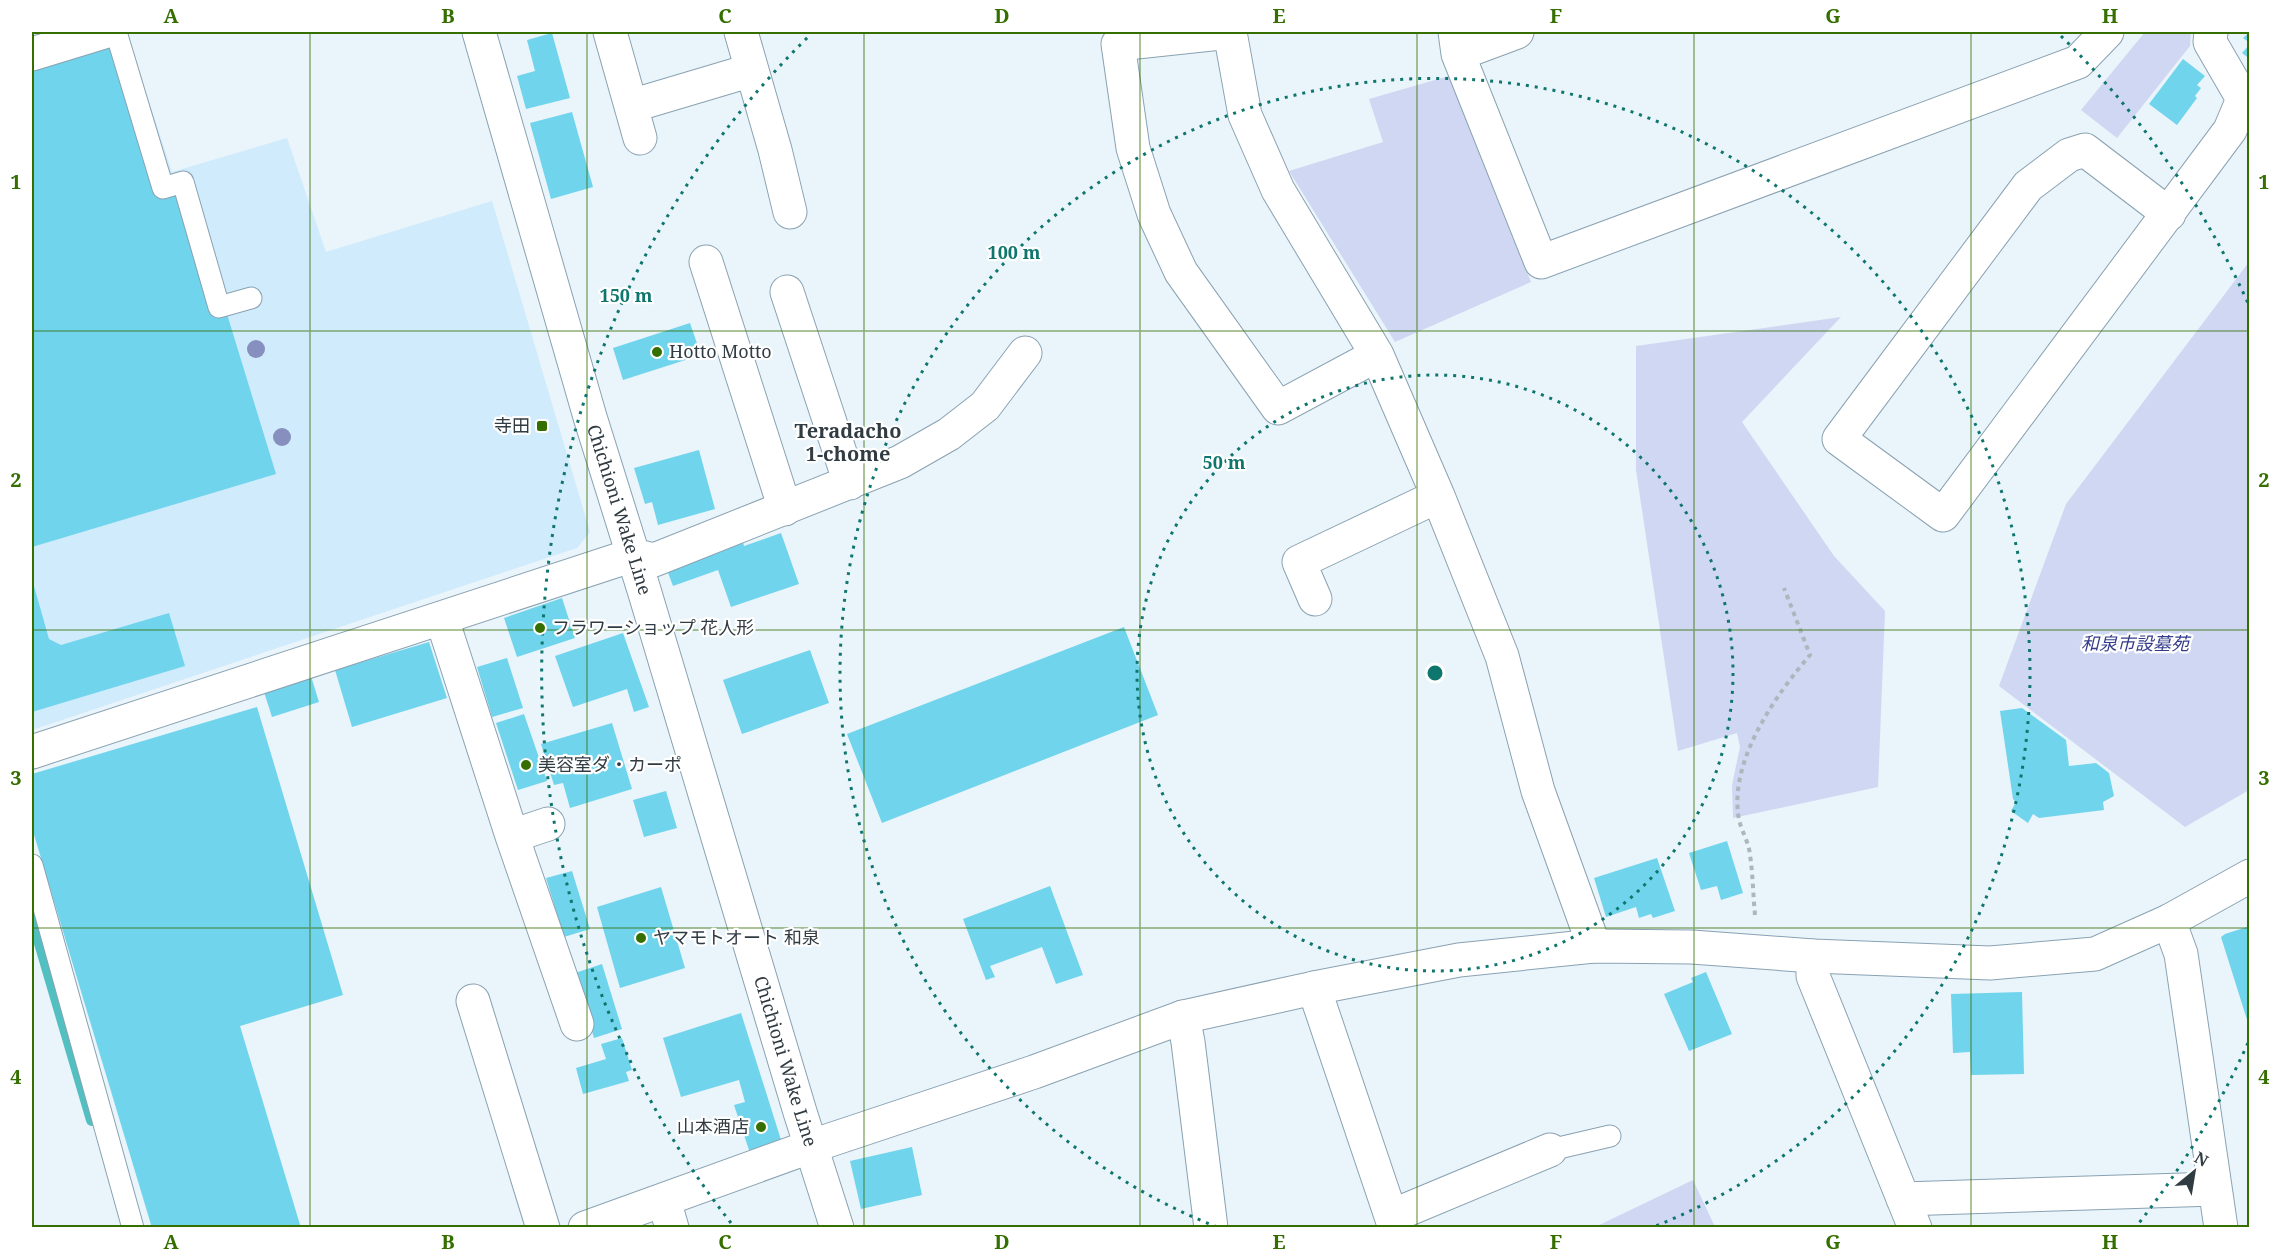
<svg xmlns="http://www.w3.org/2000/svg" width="2281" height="1259" viewBox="0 0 2281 1259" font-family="'Noto Serif','Noto Sans JP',serif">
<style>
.built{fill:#cfebfc}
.green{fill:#d0d7f2}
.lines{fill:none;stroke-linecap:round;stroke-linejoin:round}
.stream{stroke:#52c0c0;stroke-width:12}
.building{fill:#6fd4ec}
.service-casing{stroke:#89a2b2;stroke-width:23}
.minor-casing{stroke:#89a2b2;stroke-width:35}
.tertiary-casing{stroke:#89a2b2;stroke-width:35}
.secondary-casing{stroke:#89a2b2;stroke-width:35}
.path{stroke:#acb6bd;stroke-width:4;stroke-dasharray:4.5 4.5;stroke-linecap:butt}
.service{stroke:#fff;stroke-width:21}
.minor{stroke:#fff;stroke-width:33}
.tertiary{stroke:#fff;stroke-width:33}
.secondary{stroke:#fff;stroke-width:33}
.tree{fill:#868fbd}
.grid{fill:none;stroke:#346f00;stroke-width:1.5;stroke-opacity:0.55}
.ring{fill:none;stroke:#0f766e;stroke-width:3;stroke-dasharray:3 6}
.poi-dot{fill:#346f00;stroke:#fff;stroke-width:2}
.labels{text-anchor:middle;stroke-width:4.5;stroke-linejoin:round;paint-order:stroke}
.poi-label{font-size:18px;fill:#313b42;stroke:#fff;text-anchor:start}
.street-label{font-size:18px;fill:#313b42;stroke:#fff}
.park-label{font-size:18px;font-style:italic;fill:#343c8b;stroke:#fff}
.neighbourhood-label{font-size:20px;font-weight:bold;fill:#313b42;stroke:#fff}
.centre{fill:#0f766e;stroke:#fff;stroke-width:3}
.ring-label{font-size:18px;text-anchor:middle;font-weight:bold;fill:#0f766e;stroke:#fff;stroke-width:4.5;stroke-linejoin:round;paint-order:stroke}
.neatline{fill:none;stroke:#346f00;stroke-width:2}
.grid-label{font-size:20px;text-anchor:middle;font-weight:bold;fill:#346f00}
</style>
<rect width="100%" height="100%" fill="#eaf4fb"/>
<path class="built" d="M128,37L172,172L287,138L326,252L492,201L590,532L577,548L32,730V64Z"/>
<path class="green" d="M2145,32H2191L2190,46L2117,138L2081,110Z
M1449,76L1531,282L1395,342L1289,171L1383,142L1369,99Z
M2249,262V790L2185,827L1999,686L2066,504Z
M1841,317L1742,422L1834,556L1885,611L1878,787L1733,818L1732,785L1740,747L1737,733L1678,751L1636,470V346Z
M1693,1180L1715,1227H1595Z"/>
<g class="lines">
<path class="stream" d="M32,916L92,1120"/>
</g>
<path class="building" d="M2250,32V43L2243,38Z
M552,33L570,98L526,109L517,76L535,71L527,40Z
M125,43L166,182L185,177L276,474L32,547V71Z
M2250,44V59L2242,53Z
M2183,59L2205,76L2197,85L2201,88L2195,96L2197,98L2177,125L2149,104Z
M572,112L593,187L551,199L530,123Z
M690,323L701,355L623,380L613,348Z
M699,450L715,509L658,525L652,502L645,504L634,468Z
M781,533L799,584L731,607L718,570L673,586L664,562L741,535L744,546Z
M32,579L49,639L61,645L169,613L185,666L32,712Z
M562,598L575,638L517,657L504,618Z
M1124,627L1158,715L882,823L847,734Z
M623,633L649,707L634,712L627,689L573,707L555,656Z
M429,642L447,698L352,727L335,670Z
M810,650L829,703L742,734L723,680Z
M507,658L523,708L492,717L477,667Z
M310,673L319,702L272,717L263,689Z
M257,707L343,995L240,1026L301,1228H152L32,828V774Z
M2022,708L2066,740L2069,766L2096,763L2109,773L2114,796L2103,802L2104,810L2039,818L2033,814L2028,823L2011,811L2016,802L2013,799L2000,711Z
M524,714L547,781L518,790L496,723Z
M612,723L632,789L570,808L563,783L554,785L541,744Z
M666,791L677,828L644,837L633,800Z
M1727,841L1743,893L1721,900L1717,886L1701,890L1689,853Z
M1657,858L1675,911L1653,918L1651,914L1639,918L1636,907L1606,917L1594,878Z
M572,871L590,929L564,937L546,878Z
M1050,886L1083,975L1056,984L1042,947L990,966L995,977L986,980L963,919Z
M661,887L685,968L620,988L597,907Z
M2250,926V1026H2249L2221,937L2225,934Z
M602,964L622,1029L594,1038L575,973Z
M1706,972L1732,1034L1689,1051L1664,994L1693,982L1691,978Z
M2022,992L2024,1074L1971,1075L1970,1052L1953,1053L1951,994Z
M741,1013L782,1143L750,1153L734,1105L745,1102L739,1080L681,1097L663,1038Z
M622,1038L632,1070L626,1072L629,1081L583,1094L576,1068L606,1059L601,1044Z
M912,1147L922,1195L861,1209L850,1161Z"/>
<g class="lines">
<defs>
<path id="service" d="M116,32L163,188L183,182L219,307L251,298
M32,865L133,1228
M1550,1150L1610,1136"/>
<path id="minor" d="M610,32L640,138
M741,32L775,150L790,212
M1230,32L1245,115L1278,190L1377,355L1438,496L1502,656L1538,791L1594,946
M1230,32L1118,44L1133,148L1154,214L1181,272L1278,408L1377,355
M1455,32L1458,54L1541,262L2078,62L2107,32
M32,54L104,32
M1458,54L1517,32
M631,106L752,70
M2169,214L2085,150L2069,155L2028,186L1839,439L1943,515L2230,130L2243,99L2210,42L2211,32
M706,262L785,509
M787,292L850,483
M1315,599L1299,562L1438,496
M442,619L512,836L577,1024
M32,752L633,555L654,560L900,462L949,434L985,406L1025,353
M512,836L548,824
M2169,921L2181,954L2221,1228
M1813,956V976L1915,1228
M1314,988L1395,1228
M473,1001L543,1228
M1183,1017L1188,1042L1211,1228
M1903,1199L2215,1189
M664,1200L672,1228
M1392,1216L1550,1150
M585,1228L812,1146"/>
<path id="tertiary" d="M812,1146L1034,1072L1183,1017L1314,988L1459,960L1594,946L1692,947L1813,956L1990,963L2095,954L2169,921L2250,876"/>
<g id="secondary">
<path id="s1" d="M479,32L590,417L644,590L800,1112L837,1228"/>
</g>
</defs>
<use href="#service" class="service-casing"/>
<use href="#minor" class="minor-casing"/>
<use href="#tertiary" class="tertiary-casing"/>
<use href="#secondary" class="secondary-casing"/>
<path class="path" d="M1755,915C1753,895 1753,875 1750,855C1749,843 1742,832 1739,820C1728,762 1775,696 1810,655L1784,588"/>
<use href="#service" class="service"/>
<use href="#minor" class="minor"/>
<use href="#tertiary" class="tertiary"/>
<use href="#secondary" class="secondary"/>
</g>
<g class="tree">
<circle cx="256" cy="349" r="9"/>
<circle cx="282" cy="437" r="9"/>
</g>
<path class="grid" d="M310,32V1228M587,32V1228M864,32V1228M1140,32V1228M1417,32V1228M1694,32V1228M1971,32V1228M32,331H2250M32,630H2250M32,928H2250"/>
<g class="ring">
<circle cx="1435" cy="673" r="298"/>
<path d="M1217 1227A595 595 0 1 1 1653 1227"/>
<path d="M2248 1043A893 893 0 0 1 2139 1223M731 1223A893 893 0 0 1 809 36M2061 36A893 893 0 0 1 2248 303"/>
</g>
<g class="poi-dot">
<circle cx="657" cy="352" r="6"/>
<rect x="536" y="420" width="12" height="12" rx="3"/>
<circle cx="540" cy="628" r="6"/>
<circle cx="526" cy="765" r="6"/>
<circle cx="641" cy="938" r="6"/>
<circle cx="761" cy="1127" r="6"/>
</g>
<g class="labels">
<g class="poi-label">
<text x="669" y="358">Hotto Motto</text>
<text x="530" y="432" text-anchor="end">寺田</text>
<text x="552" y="634">フラワーショップ 花人形</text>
<text x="538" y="771">美容室ダ・カーポ</text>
<text x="653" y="944">ヤマモトオート 和泉</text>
<text x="749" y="1133" text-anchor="end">山本酒店</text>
</g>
<g class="street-label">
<text dy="6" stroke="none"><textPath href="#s1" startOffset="498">Chichioni Wake Line</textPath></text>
<text dy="6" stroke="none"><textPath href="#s1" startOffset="1074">Chichioni Wake Line</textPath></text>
</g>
<g class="park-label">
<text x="2135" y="650">和泉市設墓苑</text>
</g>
<g class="neighbourhood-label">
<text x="848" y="438">Teradacho<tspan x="848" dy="23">1-chome</tspan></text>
</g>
</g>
<circle cx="1435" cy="673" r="9" class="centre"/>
<g class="ring-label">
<text x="1014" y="259">100 m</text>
<text x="626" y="302">150 m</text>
<text x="1224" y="469">50 m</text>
</g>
<rect width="2281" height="1259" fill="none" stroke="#ffffff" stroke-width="66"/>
<g transform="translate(2194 1172) rotate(30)" stroke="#ffffff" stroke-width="4.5" paint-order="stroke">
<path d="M0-4.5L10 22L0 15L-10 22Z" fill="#313b42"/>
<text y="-9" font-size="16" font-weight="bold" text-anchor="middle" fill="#313b42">N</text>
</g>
<rect x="33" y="33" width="2215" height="1193" class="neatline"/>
<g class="grid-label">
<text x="171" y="23">A</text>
<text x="448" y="23">B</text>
<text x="725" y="23">C</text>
<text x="1002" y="23">D</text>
<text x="1279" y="23">E</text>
<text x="1556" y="23">F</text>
<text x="1833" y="23">G</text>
<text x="2110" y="23">H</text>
<text x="16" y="189">1</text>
<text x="2264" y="189">1</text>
<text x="16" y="487">2</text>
<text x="2264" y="487">2</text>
<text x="16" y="785">3</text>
<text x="2264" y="785">3</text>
<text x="16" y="1084">4</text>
<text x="2264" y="1084">4</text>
<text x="171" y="1249">A</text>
<text x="448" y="1249">B</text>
<text x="725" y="1249">C</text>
<text x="1002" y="1249">D</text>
<text x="1279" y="1249">E</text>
<text x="1556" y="1249">F</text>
<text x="1833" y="1249">G</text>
<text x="2110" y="1249">H</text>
</g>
</svg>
